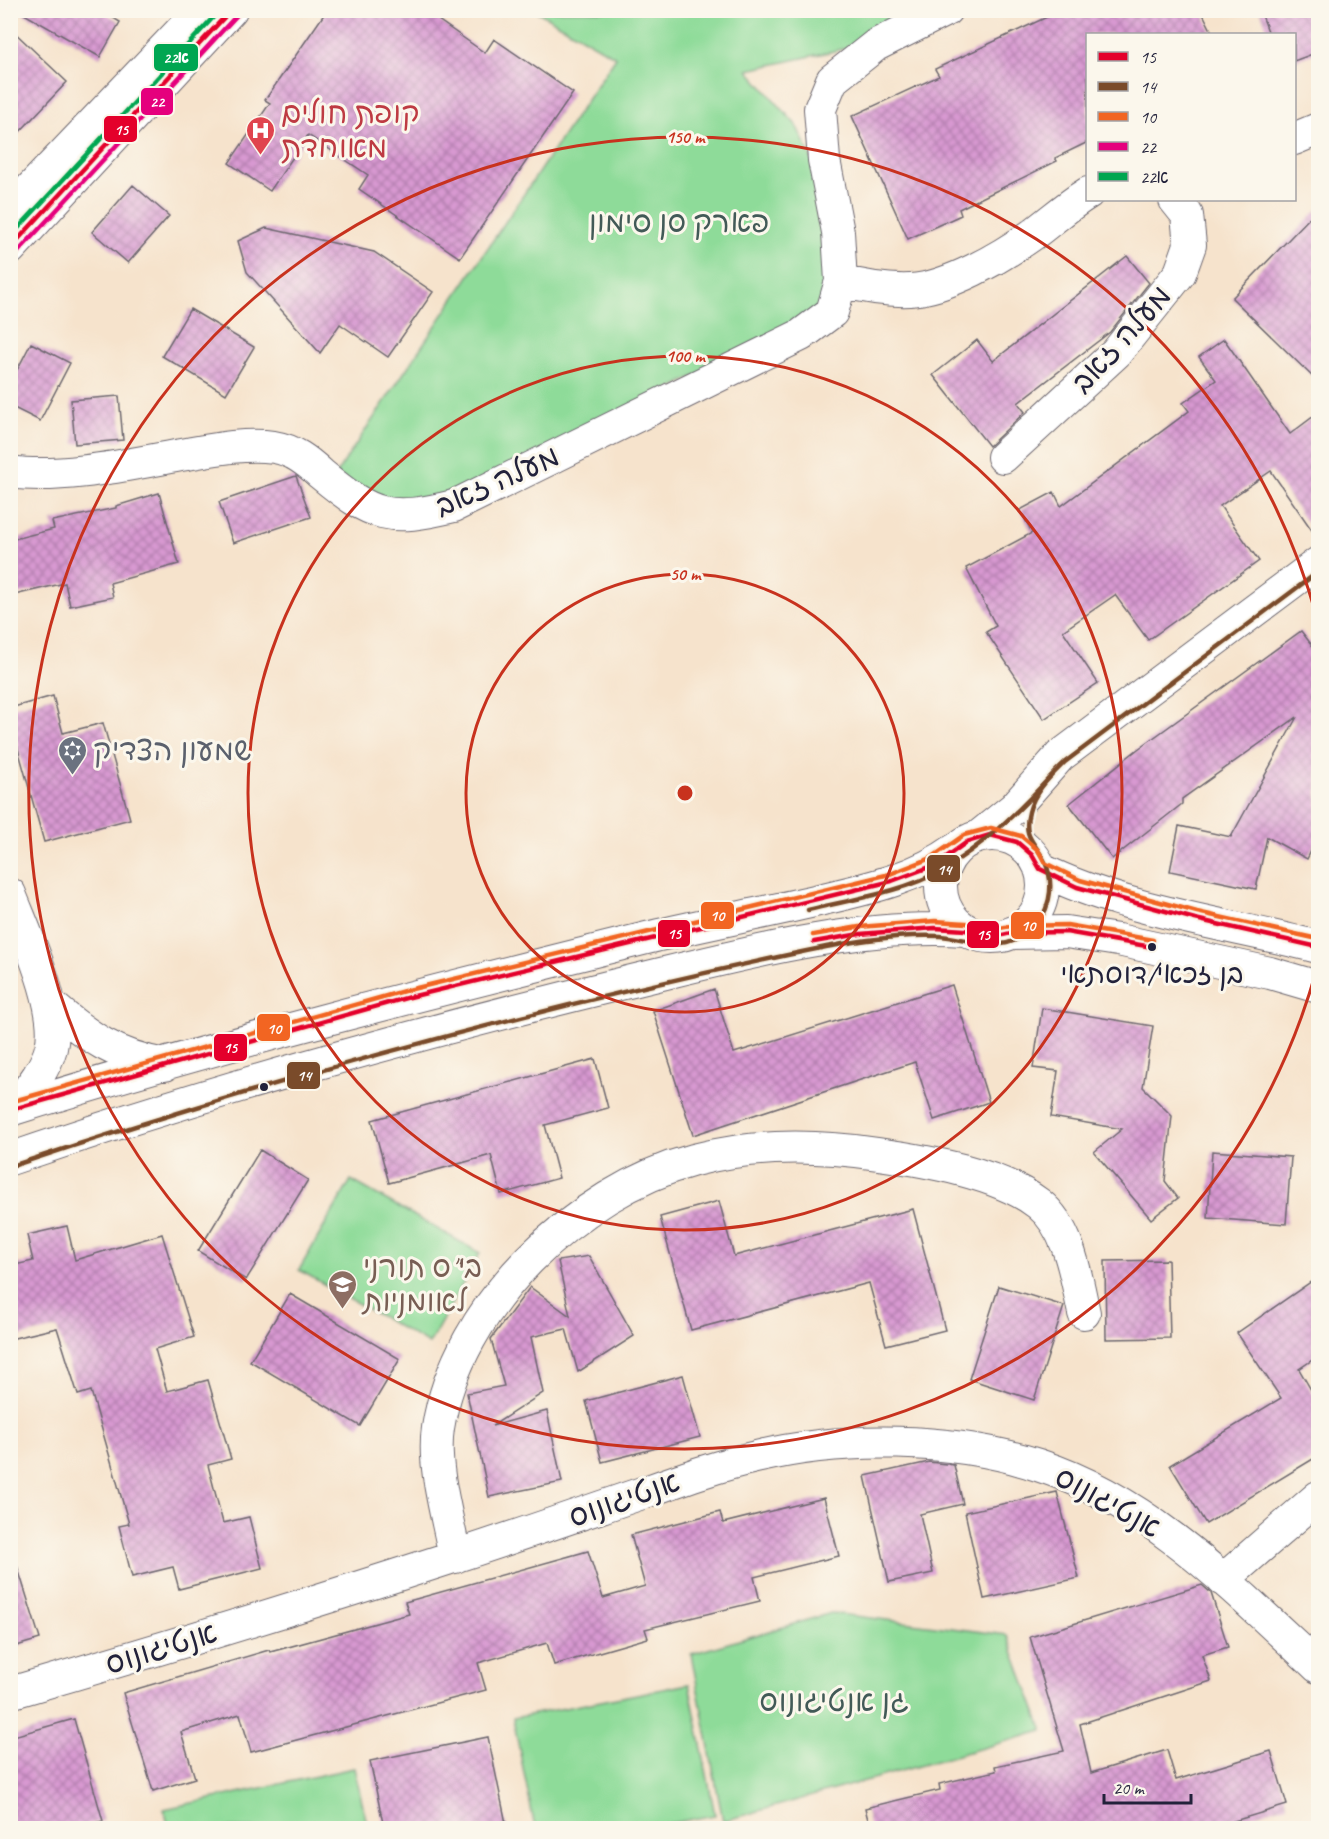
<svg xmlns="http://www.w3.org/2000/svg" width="1329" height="1839" viewBox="0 0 1329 1839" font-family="Caveat,'Playpen Sans Hebrew',sans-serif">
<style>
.green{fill:#8edb99;stroke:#587e6a;stroke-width:1.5}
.building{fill:url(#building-cross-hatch)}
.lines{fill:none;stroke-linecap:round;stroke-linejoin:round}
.minor-casing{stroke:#6c666e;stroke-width:34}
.minor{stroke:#fff;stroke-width:32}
.bus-1-casing{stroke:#fbf7ec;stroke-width:9}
.bus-2-casing{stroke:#fbf7ec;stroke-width:9}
.bus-3-casing{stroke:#fbf7ec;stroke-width:9}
.bus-4-casing{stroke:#fbf7ec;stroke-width:9}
.bus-5-casing{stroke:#fbf7ec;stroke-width:9}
.bus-1{stroke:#e4002b;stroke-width:4.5}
.bus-2{stroke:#7a4b2a;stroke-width:4.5}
.bus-3{stroke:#f26522;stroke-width:4.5}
.bus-4{stroke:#e5007d;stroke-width:4.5}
.bus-5{stroke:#00a651;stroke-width:4.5}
.ring{fill:none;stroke:#c8321e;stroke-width:3}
.bus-dot{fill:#22223b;stroke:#fbf7ec;stroke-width:2}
.labels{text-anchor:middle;stroke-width:6;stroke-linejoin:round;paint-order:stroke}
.bus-label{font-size:28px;fill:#22223b;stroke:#fbf7ec}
.health-label{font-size:30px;fill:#be3a42;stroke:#fbf7ec;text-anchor:start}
.park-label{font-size:30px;fill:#425a57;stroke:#fbf7ec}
.street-label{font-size:30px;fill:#22223b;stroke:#fbf7ec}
.worship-label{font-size:30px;fill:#5b616d;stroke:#fbf7ec;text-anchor:start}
.education-label{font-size:30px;fill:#785e54;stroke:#fbf7ec;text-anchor:start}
.centre{fill:#c8321e;stroke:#fbf7ec;stroke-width:3}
.ring-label{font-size:18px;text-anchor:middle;font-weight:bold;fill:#c8321e;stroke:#fbf7ec;stroke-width:6;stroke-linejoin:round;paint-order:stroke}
.line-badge{stroke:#fbf7ec;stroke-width:2}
.badge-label{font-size:16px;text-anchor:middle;font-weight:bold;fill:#fff}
</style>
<defs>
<pattern id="building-cross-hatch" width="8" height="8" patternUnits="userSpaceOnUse" patternTransform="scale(1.5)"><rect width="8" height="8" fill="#d899d1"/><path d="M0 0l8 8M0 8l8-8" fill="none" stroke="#af7cab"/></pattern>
</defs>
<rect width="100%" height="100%" fill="#fbf7ec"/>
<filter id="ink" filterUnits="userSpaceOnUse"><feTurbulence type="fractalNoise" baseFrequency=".0167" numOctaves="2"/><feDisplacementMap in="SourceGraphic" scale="12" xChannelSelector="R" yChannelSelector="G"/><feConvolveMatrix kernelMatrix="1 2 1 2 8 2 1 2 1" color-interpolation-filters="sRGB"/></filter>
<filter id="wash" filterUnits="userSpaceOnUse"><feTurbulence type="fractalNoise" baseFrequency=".008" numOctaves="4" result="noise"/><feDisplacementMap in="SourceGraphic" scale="24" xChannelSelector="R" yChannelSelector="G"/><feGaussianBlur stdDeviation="1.35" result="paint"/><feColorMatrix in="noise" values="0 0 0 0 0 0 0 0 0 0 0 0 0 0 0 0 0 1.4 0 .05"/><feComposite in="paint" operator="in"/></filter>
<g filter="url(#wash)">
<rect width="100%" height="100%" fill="#f6e3cc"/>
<path class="green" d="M536,11H932L852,47L748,70L796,125L817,170L836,277L810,319L444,501L411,508L373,496L336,474L616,57Z
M351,1180L480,1253L429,1344L299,1270Z
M831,1613L1007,1635L1043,1731L723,1821L691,1654Z
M689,1684L715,1815L645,1828H535L513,1718Z
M354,1768L368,1828H169L164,1809Z"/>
<g id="blocks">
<path class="building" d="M17,10H100L120,22L100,57Z
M327,10H424L485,53L494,39L573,93L460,258L359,189L368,175L308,135L270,191L229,163L270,103L265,100Z
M1062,10H1201L1213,34H1088V142L1055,158L1057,161L959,209L961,215L908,239L852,116L939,76L935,69Z
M1260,10H1318V52L1294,61V34H1269Z
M10,28L67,82L10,142Z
M133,185L169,216L128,263L92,232Z
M1318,209V382L1232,298Z
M266,228L374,252L433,292L388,357L340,324L320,353L247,272L238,241Z
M1127,256L1149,283L1110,332L1018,403L1025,412L989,446L933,375L977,340L993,361Z
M190,309L254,347L226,394L162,356Z
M1224,339L1290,434L1318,413V539L1271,471L1220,506L1259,561L1148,640L1115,595L1063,631L1098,683L1044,719L986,632L996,626L966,568L1032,533L1020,510L1054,492L1061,506L1189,411L1183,403L1216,380L1199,357Z
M31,343L70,363L40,421L10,406V384Z
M119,396L123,440L75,444L71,400Z
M296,476L311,517L233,543L219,502Z
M159,493L179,564L110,583L113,597L70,606L65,583L10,596V540L54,529L52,521L116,508V506Z
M1301,631L1318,653V837L1307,859L1267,837L1256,889L1170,871L1179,826L1231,837L1297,717L1182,799V804L1112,859L1069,804L1138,749Z
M53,696L63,733L103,723L130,819L44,842L10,720V708Z
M952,985L989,1102L934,1120L915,1062L693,1135L653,1011L714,989L734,1053Z
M1042,1008L1153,1026L1143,1087L1172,1116L1165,1181L1178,1198L1151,1219L1094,1152L1122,1129L1051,1117L1058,1071L1033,1068Z
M595,1059L608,1108L545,1125L559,1178L501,1194L491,1155L389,1183L372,1120Z
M260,1150L308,1180L246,1280L198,1251Z
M1212,1151L1291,1157L1286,1224L1208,1218Z
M719,1201L734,1256L913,1209L945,1330L886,1345L869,1283L691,1330L660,1217Z
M67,1226L75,1260L162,1234L194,1337L155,1349L167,1391L208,1380L231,1459L208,1465L223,1523L249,1517L262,1568L179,1589L173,1567L132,1577L119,1526L129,1524L91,1391L78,1395L57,1328L10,1339V1266L33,1261L27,1235Z
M589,1256L634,1336L578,1372L566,1329L531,1337L543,1393L492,1426L547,1411L562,1482L489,1497L467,1393L504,1386L491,1339L530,1287L570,1316L558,1261Z
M1168,1260L1170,1338L1106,1339L1105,1261Z
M1318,1277V1356L1299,1369L1318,1402V1456L1206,1524L1170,1465L1281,1398L1237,1333Z
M999,1286L1064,1306L1034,1400L969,1379Z
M290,1294L400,1359L360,1426L250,1361Z
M683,1375L700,1437L602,1462L586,1401Z
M929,1462L954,1465L963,1504L920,1514L933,1573L889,1582L865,1476Z
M1057,1492L1079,1578L984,1599L965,1512Z
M824,1498L839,1556L754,1577L760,1601L645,1629L648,1638L554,1665L547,1643L478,1663L486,1690L251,1752L240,1714L181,1732L195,1778L153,1791L123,1693L269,1650L270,1652L409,1614L405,1602L588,1551L603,1598L645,1586L631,1535L720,1512L723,1523Z
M16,1562L40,1639L10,1648V1563Z
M1202,1585L1211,1593L1228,1647L1202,1655L1211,1681L1080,1724L1091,1773L1167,1750L1176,1780L1271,1751L1287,1805L1211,1828H870L865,1808L940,1790L939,1784L996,1771L995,1766L1064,1751L1030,1637Z
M74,1719L103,1821L75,1828H10V1737Z
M488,1737L507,1828H384L370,1761Z"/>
</g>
</g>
<g filter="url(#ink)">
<use href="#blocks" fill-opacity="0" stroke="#6c666e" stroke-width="1.5"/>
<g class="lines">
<defs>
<path id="minor" d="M1294,139L1318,129
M10,210L201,10
M10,249L231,10
M841,281C864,287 886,291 910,290C948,288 1001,257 1032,235C1051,221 1067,206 1088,193
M1003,457L1116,353L1180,273L1190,245L1187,215L1175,200
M10,472C63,480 135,463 187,454C215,449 246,443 274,447C293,450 307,461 321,474C373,517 388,522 454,506L801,335L832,312L841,281L838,232L824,160L820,109L832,80L876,45L946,10
M941 886a51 51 0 1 1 102 0a51 51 0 1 1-102 0Z
M978,837L1014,808L1060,756L1318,563
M1040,869C1127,912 1225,923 1318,947
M10,894C25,933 61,1008 51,1048C45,1071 27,1091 12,1110
M1011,933L1066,932L1118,940L1270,973L1318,987
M51,1005C88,1037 115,1056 165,1065
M10,1110C224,1043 442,989 659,935C714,922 769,912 823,899C871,888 916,878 956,849
M10,1159C211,1090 418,1033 624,983C733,957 852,923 965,930
M455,1557C448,1518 432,1467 438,1428C457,1306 577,1191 694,1160C754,1144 817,1145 878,1154C927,1161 999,1173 1039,1204C1070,1229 1076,1277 1084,1313
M1223,1580L1318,1497
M10,1693C158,1650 306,1605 453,1557C518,1536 583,1513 648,1491C684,1478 720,1465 756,1457C843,1436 953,1437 1038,1465C1150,1501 1234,1589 1318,1667"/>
</defs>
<use href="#minor" class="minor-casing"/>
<use href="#minor" class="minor"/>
<defs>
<path id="bus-1" d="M10,248L231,10
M814,942L860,934L935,928L965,930L994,937L1011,933L1066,932L1152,947
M10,1110L406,998L892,881L935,865L967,842L990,835L1017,842L1032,855L1040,869L1077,887L1195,919L1318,947"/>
<path id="bus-2" d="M808,910C848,900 904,892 940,871C983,846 1018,812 1051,776
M12,1166C270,1080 532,1009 797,953C844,943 892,934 940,936C960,937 982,946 1002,944C1012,943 1022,937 1030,931C1049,915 1056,886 1045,862C1036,842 1022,839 1029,812C1034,791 1051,776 1065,762L1318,572"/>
<path id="bus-3" d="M813,935L859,927L935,921L966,923L994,929L1011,926L1067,925L1153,940
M10,1102L404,991L890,874L931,858L964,835L991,828L1021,836L1038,850L1045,863L1080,880L1197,912L1318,939"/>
<path id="bus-4" d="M16,254L237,15"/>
<path id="bus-5" d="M10,237L220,10"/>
</defs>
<use href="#bus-1" class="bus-1-casing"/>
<use href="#bus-2" class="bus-2-casing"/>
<use href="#bus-3" class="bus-3-casing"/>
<use href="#bus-4" class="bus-4-casing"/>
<use href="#bus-5" class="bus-5-casing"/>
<use href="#bus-1" class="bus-1"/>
<use href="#bus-2" class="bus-2"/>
<use href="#bus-3" class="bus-3"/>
<use href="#bus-4" class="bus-4"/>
<use href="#bus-5" class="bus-5"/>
</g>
</g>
<g class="ring">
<circle cx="685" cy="793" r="219"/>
<circle cx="685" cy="793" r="437"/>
<path d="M1317 968A656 656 0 1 1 1317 618"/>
</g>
<defs>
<symbol id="hospital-pin" viewBox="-11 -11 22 30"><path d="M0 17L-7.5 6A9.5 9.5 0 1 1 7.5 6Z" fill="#e0444e" stroke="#fbf7ec"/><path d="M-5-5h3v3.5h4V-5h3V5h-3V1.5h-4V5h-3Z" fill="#fff"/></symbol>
<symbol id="synagogue-pin" viewBox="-11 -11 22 30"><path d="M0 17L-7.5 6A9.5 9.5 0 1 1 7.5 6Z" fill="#6b7280" stroke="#fbf7ec"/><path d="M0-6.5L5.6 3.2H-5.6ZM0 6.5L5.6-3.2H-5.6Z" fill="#fff"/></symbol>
<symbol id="school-pin" viewBox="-11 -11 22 30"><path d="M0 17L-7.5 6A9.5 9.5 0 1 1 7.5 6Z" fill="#8d6e63" stroke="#fbf7ec"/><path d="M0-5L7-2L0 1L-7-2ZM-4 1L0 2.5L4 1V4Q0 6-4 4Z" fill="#fff"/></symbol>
</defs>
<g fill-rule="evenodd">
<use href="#hospital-pin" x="244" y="114" width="33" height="45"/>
<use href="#synagogue-pin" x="56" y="734" width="33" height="45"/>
<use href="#school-pin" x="326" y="1268" width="33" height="45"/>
</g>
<g class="bus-dot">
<circle cx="1152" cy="947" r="5"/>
<circle cx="264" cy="1087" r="5"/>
</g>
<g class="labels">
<g class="bus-label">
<text x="1152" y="983">בן זכאי/דוסתאי</text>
</g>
<g class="health-label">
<text x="281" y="123">קופת חולים<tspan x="281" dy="34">מאוחדת</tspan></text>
</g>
<g class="park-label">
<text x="679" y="232">פארק סן סימון</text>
<text x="834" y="1711">גן אנטיגונוס</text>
</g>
<g class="street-label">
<text transform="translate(1121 339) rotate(-48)" y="10">מעלה זאב</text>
<text transform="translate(497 481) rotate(-24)" y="10">מעלה זאב</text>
<text transform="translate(624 1499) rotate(-19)" y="10">אנטיגונוס</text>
<text transform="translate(1108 1502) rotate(29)" y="10">אנטיגונוס</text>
<text transform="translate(161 1648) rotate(-17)" y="10">אנטיגונוס</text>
</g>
<g class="worship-label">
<text x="93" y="760">שמעון הצדיק</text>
</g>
<g class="education-label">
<text x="363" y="1277">בי"ס תורני<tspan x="363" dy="34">לאומניות</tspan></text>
</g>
</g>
<circle cx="685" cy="793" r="9" class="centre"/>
<g class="ring-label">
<text x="685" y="143">150 m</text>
<text x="685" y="362">100 m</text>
<text x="685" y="580">50 m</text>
</g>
<g class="line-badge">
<rect x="153" y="43" width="46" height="29" rx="6" fill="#00a651"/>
<rect x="140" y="87" width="34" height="29" rx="6" fill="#e5007d"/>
<rect x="103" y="115" width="35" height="28" rx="6" fill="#e4002b"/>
<rect x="926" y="854" width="35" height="29" rx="6" fill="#7a4b2a"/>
<rect x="700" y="901" width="35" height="29" rx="6" fill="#f26522"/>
<rect x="1010" y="911" width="35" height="29" rx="6" fill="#f26522"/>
<rect x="657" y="919" width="34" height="29" rx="6" fill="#e4002b"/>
<rect x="966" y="920" width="34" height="29" rx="6" fill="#e4002b"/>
<rect x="256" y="1013" width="35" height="29" rx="6" fill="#f26522"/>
<rect x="213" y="1033" width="35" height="29" rx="6" fill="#e4002b"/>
<rect x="286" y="1061" width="35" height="29" rx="6" fill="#7a4b2a"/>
</g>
<g class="badge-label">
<text x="176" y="63">22א</text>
<text x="157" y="107">22</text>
<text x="121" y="135">15</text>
<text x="944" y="875">14</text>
<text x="717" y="921">10</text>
<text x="1028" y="931">10</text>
<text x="674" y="939">15</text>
<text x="983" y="940">15</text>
<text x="274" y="1034">10</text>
<text x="230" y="1053">15</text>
<text x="304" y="1081">14</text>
</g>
<rect width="1329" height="1839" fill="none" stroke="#fbf7ec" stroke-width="36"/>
<rect x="1086" y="33" width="210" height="168" fill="#fbf7ec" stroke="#a4a2a5" stroke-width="1.5"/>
<rect x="1098" y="52" width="30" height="9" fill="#e4002b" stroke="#a4a2a5" stroke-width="1.5"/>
<text x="1140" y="63" font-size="18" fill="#22223b">15</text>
<rect x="1098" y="82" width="30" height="9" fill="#7a4b2a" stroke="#a4a2a5" stroke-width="1.5"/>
<text x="1140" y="93" font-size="18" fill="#22223b">14</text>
<rect x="1098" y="112" width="30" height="9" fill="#f26522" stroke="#a4a2a5" stroke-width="1.5"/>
<text x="1140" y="123" font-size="18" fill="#22223b">10</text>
<rect x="1098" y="142" width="30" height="9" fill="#e5007d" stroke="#a4a2a5" stroke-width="1.5"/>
<text x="1140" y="153" font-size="18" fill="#22223b">22</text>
<rect x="1098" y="172" width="30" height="9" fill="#00a651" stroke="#a4a2a5" stroke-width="1.5"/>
<text x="1140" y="183" font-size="18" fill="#22223b">22א</text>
<path d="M1104 1794v9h87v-9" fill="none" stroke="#22223b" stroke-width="3"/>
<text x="1113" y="1794" font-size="18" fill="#22223b" stroke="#fbf7ec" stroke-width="4.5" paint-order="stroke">20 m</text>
</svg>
